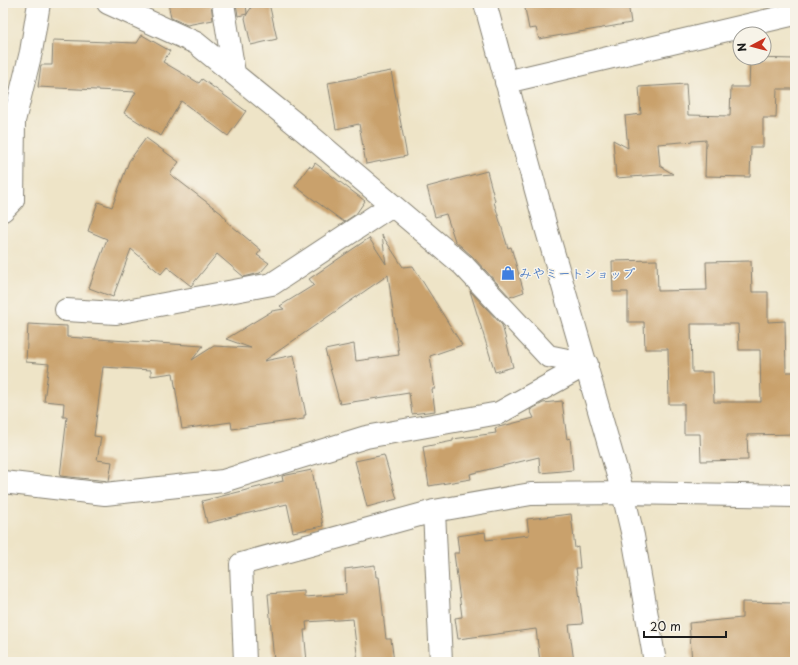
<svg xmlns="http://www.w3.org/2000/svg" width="798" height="665" viewBox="0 0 798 665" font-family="'Playpen Sans','Klee One',sans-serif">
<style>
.building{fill:#c9a16c;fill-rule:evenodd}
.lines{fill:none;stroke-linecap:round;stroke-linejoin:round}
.minor-casing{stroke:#858072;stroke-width:24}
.minor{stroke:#fff;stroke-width:22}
.labels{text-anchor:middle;stroke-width:3;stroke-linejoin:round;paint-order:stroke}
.shop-label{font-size:13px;fill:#366cbe;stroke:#f7f3e8;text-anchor:start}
</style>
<rect width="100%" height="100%" fill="#f7f3e8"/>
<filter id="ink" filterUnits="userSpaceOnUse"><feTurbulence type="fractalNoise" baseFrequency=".025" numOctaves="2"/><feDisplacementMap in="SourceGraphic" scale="8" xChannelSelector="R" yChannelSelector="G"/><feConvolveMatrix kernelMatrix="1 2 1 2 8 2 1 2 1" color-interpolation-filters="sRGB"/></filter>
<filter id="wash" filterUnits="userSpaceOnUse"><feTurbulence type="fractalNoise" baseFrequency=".012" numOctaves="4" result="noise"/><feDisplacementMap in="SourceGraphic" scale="16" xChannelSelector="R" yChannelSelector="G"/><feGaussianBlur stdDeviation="0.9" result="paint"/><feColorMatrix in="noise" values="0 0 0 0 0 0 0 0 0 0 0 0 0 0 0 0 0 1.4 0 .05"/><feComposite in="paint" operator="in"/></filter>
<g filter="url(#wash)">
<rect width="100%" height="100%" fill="#eee4c7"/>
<g id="blocks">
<path class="building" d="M168,3H211L213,20L187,25L171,18Z
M236,3H246L247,14L254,3H269L277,39L251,45L245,18L247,14L238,16Z
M524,3H628L631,23L539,39L536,28L529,29Z
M142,35L170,51L163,62L199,83L202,79L246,111L228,136L181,101L161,136L124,113L136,92L38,87L41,65H52L53,40L137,43Z
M750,58L795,59V89H777L776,118H763V147H751L750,177L705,176L706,140L658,144L660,166L673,174L616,178L613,140L628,148L625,116L641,114L639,87L686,84L688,115L730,116L731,87H749Z
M391,71L407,156L366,164L359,124L336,129L328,83Z
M146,138L179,162L170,174L221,213L227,220L226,221L261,250L257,255L269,263L260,273L244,277L217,254L191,286L167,267L161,274L131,249L113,297L89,288L107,239L88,231L98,202L112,207L129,161Z
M315,163L365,201L356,214L344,222L295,186L309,166L312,168Z
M487,171L495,201L494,202L508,248L511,247L524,292L510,297L472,256L455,241L446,214L435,217L427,187Z
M382,235L403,267L413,266L462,345L430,356L435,389H432L435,411L412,414L409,393L340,404L325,350L354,344L356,361L399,355L388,275L264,361L294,355L306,415H304V419L232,429L231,422L182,429L173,373L151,376V370L103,367L94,436L101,437L97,460L112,462L109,481L60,476L67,417H63L64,403L44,401L49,364L26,362L28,324L67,326V337L203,346L192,360L214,346L251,348L226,339L272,311L284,309L280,306L314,285L309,279L369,238L386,264Z
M657,260L658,291L707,290L706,262L751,261L752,292H768V322L785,321L786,372H795V434L747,435L748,460L701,461L700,434H684V404H669L668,349H645L644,322H628V292H613L612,261ZM691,324H738L739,350H760L761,402H714L713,372H692Z
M470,291L502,325L513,367L495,372Z
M562,401L567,439L570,438L573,470L540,473L539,457L470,474L471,479L429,486L423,447L453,441V439L496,433L495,428L534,418L530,410L543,403Z
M384,455L397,499L367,507L355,461Z
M312,470L323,526L293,532L287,504L207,523L202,501L283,481L282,476Z
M571,514L575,548L578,547L580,568H576L583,624L569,625L574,662H540L536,629L458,639L455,618L462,617L454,553H459L457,536L485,532L486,540L529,535L527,519Z
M375,565L376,577H379L386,639H391L394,662H358L353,619L306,622L307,630H304L307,662H274L268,594L304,591V597L346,594L345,569Z
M742,602L795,603V662H692L689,623L742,618Z"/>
</g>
</g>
<g filter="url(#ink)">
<use href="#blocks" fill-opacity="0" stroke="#858072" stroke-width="1"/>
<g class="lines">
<defs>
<path id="minor" d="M223,3L234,73
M485,3L547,231L623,493L633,536L655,662
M506,82L795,14
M3,210L13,200L14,121L31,52L39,3
M66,310L116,313L272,284L392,205
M3,482L105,494L223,481L366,437L499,413L587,364L548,356L463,265L308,134L196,43L108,3
M434,511L441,662
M245,662L241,564L434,511L531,494L623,493L795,496"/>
</defs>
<use href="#minor" class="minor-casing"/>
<use href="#minor" class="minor"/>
</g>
</g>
<defs>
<symbol id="shop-bare" viewBox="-9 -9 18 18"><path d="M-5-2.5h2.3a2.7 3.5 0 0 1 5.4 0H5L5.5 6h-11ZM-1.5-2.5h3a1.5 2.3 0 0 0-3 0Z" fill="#3f7fe0" stroke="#f7f3e8" stroke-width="2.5" paint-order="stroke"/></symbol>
</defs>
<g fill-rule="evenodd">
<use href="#shop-bare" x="498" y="263" width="20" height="20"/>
</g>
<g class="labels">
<g class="shop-label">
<text x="519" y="278">みやミートショップ</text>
</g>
</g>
<rect width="798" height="665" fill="none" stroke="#f7f3e8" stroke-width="16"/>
<g transform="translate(752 46) rotate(263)"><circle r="19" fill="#f7f3e8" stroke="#9f9d96"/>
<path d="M0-3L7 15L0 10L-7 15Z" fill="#c8321e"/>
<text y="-6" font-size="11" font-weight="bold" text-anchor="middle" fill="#1c1c1c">N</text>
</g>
<path d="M644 631v6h82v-6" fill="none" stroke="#1c1c1c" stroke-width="2"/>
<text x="650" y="631" font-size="12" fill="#1c1c1c" stroke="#f7f3e8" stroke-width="3" paint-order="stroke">20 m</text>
</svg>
